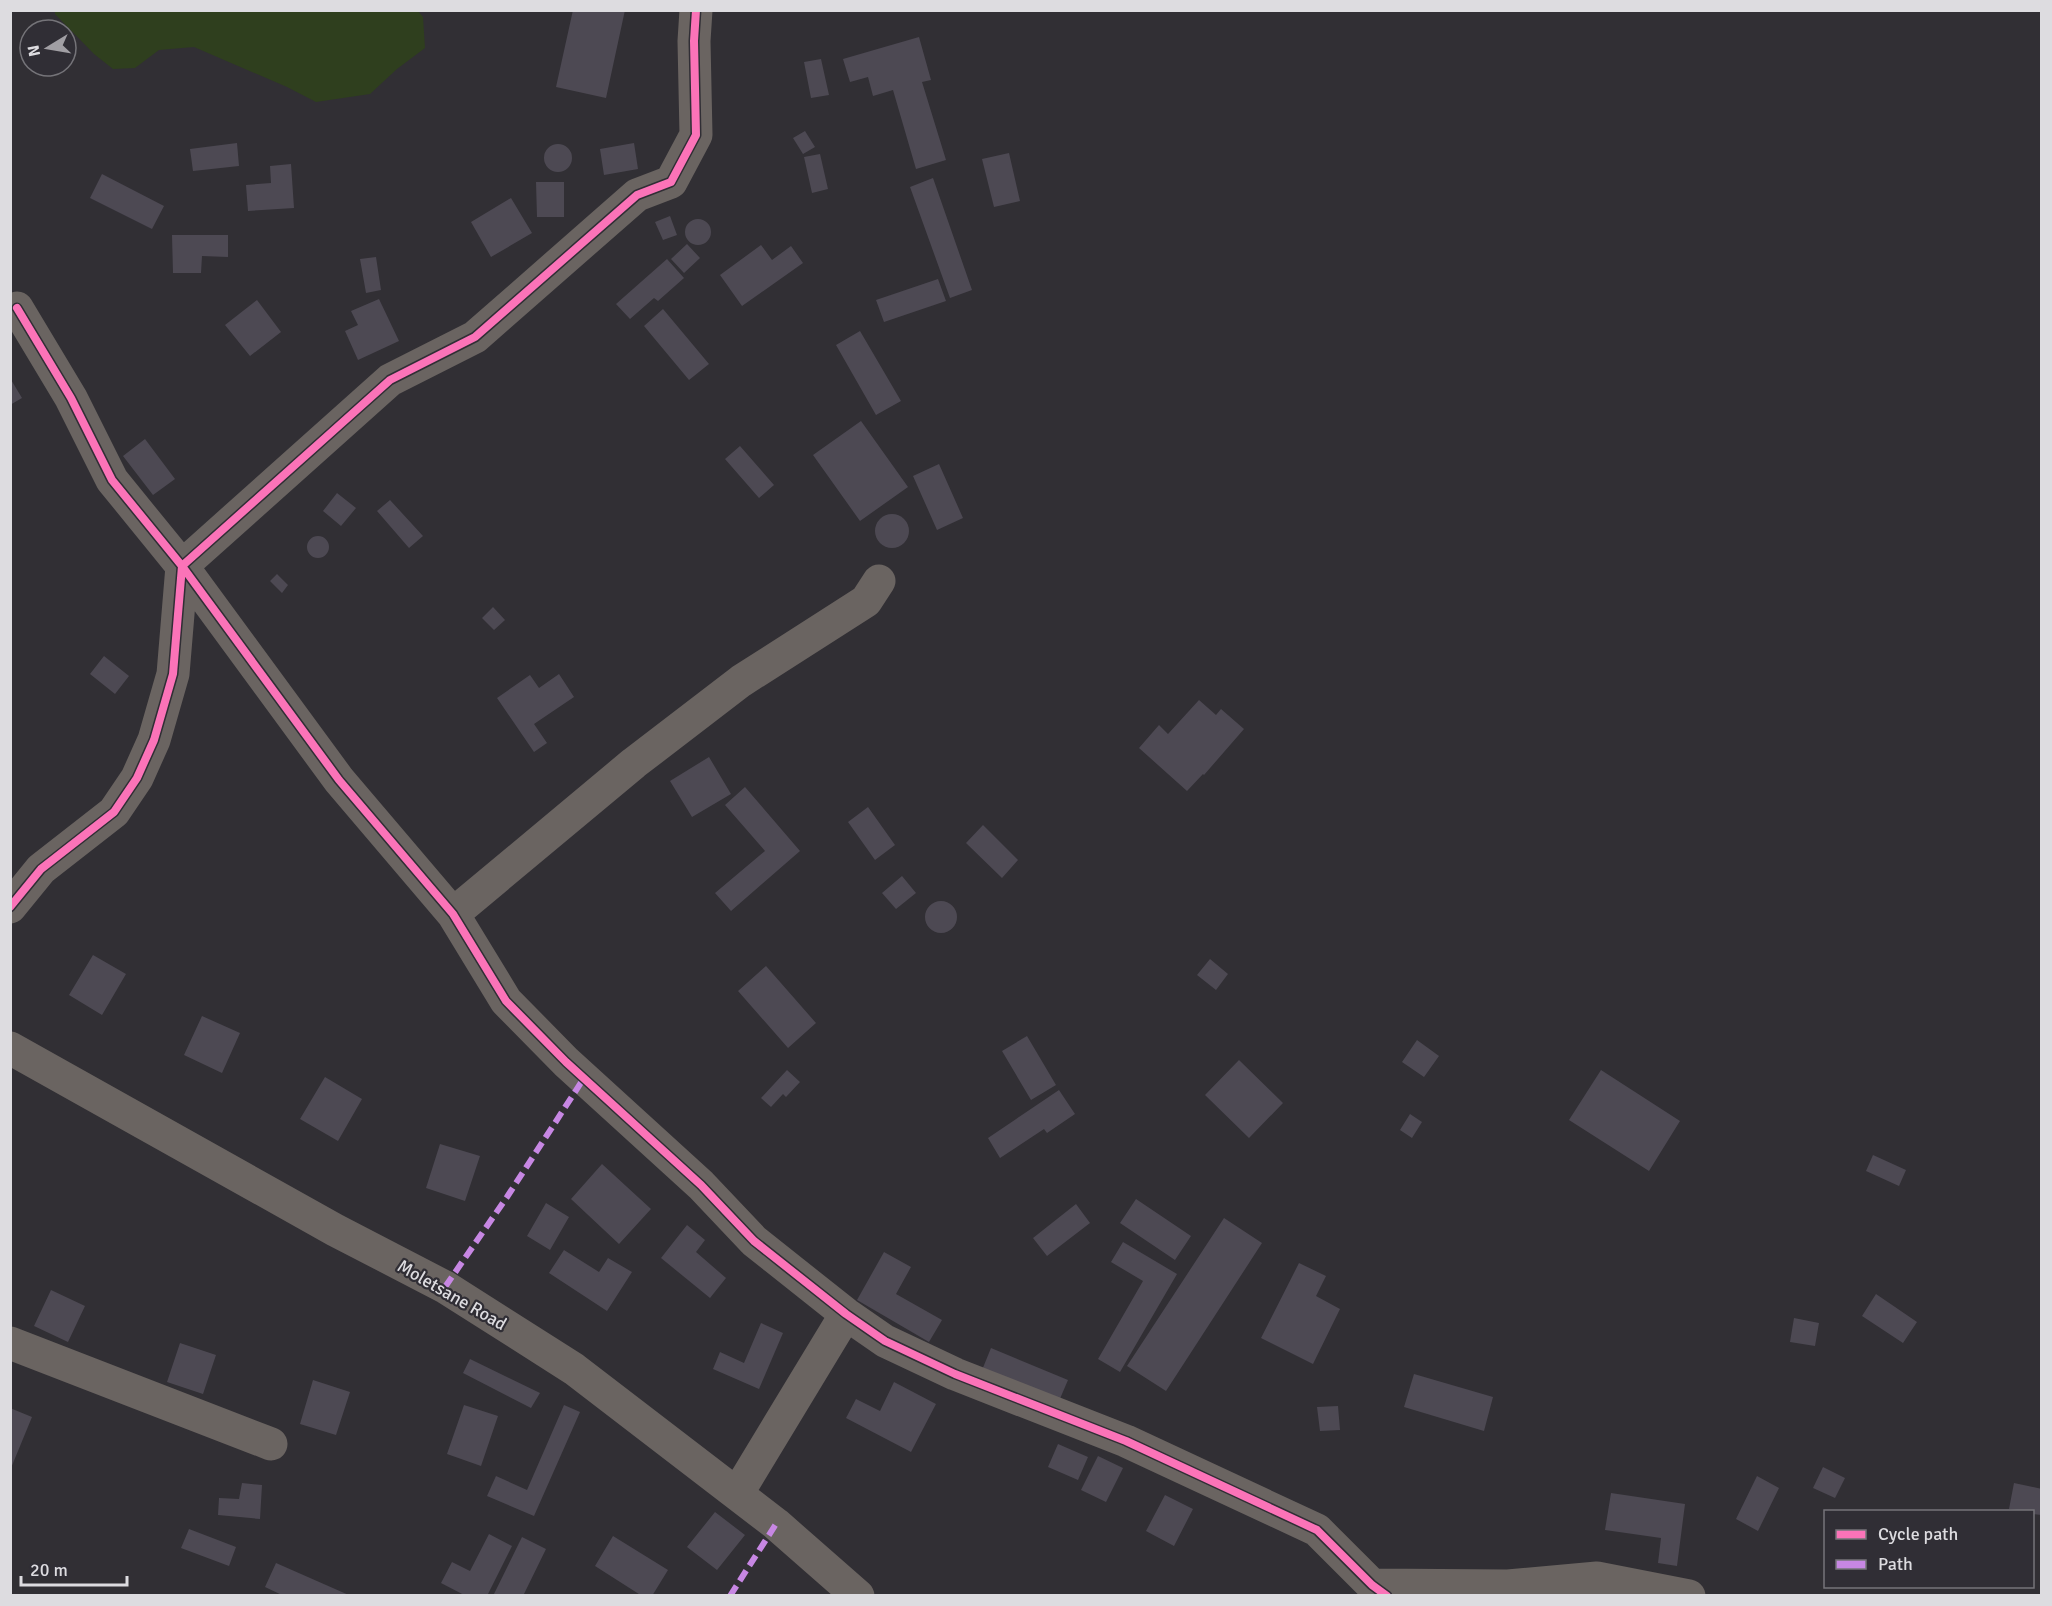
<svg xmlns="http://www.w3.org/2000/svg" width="2052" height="1606" viewBox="0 0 2052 1606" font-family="Signika,sans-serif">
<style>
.green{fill:#2f3f1e}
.building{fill:#4d4953}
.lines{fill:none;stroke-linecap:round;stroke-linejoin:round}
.minor{stroke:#6a6461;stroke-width:33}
.quiet{stroke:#c787e3;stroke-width:6;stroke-dasharray:12 6;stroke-linecap:butt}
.cycleway-casing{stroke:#302e35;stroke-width:11}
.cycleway{stroke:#fb73b8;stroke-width:8}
.labels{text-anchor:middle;stroke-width:4.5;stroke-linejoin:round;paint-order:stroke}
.street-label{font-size:18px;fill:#dddce0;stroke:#302e35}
</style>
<rect width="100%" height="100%" fill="#312f34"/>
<path class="green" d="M55,11H418L423,17L425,48L397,69L370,94L316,102L287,87L194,47L159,50L135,68L113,69L94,54L55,14Z"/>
<path class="building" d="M573,10H625L606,98L556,87Z
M919,37L931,80L922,82L946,160L916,169L893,90L873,96L868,77L850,82L843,59Z
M821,59L829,95L811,98L804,62Z
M805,131L815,147L803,154L793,138Z
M237,143L239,166L193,171L190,149Z
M634,143L638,169L604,175L600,149Z
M544 158a14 14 0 1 1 28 0a14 14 0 1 1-28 0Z
M1009,153L1020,201L994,207L982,159Z
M820,154L828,189L812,193L804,157Z
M291,164L294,208L248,211L246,185L271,183L270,166Z
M102,174L164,206L152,229L90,198Z
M933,178L972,290L950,298L910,187Z
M536,182H564V217H537Z
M511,198L532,233L491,257L471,222Z
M670,216L677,235L663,240L655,222Z
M685 232a13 13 0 1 1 26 0a13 13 0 1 1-26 0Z
M172,235H228V257L202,256L201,273H173Z
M687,244L700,258L684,273L671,259Z
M761,245L772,260L791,246L803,263L742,306L720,275Z
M376,257L381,290L366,293L360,259Z
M667,259L684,278L658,301L654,298L630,319L616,304Z
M938,279L946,301L884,322L876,300Z
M379,299L399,341L358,360L345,331L358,325L351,311Z
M257,300L281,332L250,356L225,325Z
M663,309L709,364L689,380L644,326Z
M860,331L901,401L876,415L836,345Z
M10,378L22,398L10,405Z
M861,421L908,487L860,521L813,455Z
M145,439L175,479L153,495L123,456Z
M740,446L774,485L759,498L725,459Z
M939,464L963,518L937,530L913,476Z
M337,493L356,508L341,526L323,511Z
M390,500L423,536L409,548L377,511Z
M875 531a17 17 0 1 1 34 0a17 17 0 1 1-34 0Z
M307 547a11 11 0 1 1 22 0a11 11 0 1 1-22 0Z
M277,574L288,585L282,593L270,581Z
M493,607L505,620L494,630L482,618Z
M104,656L129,676L115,694L90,674Z
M559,674L574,697L534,724L547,743L534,752L497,698L530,675L539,688Z
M1199,700L1216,715L1221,709L1244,729L1204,775L1203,774L1187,791L1139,748L1159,725L1168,734Z
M709,757L731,794L692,817L670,781Z
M745,787L800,851L731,911L715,893L765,851L725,805Z
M868,807L895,845L875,860L848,822Z
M983,825L1018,860L1002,878L966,843Z
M902,876L916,893L896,909L882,893Z
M925 917a16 16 0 1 1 32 0a16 16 0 1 1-32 0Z
M93,955L126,974L102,1015L69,995Z
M1210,959L1228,974L1216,990L1197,975Z
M766,966L816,1023L788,1048L738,991Z
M202,1016L240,1033L222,1073L184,1055Z
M1027,1036L1056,1085L1031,1100L1002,1051Z
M1417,1040L1439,1056L1424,1077L1402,1062Z
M1239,1060L1283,1103L1249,1138L1205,1095Z
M787,1070L800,1082L786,1097L783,1094L771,1107L761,1098Z
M1601,1070L1680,1121L1649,1171L1569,1120Z
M325,1077L362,1099L338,1141L300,1119Z
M1059,1090L1075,1114L1047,1133L1044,1129L1000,1158L988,1138Z
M1410,1114L1422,1122L1412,1138L1400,1130Z
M440,1144L480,1156L465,1201L426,1188Z
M1873,1155L1906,1170L1899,1186L1866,1171Z
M602,1164L651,1209L619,1244L571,1199Z
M1136,1199L1191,1236L1175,1260L1120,1223Z
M546,1203L569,1217L550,1250L527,1236Z
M1076,1204L1090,1223L1047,1256L1033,1238Z
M1224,1218L1262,1243L1166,1391L1127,1366Z
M687,1225L705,1240L696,1252L726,1278L710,1298L661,1258Z
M1123,1242L1177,1274L1120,1372L1098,1359L1143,1281L1111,1262Z
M564,1250L599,1272L608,1258L632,1272L607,1311L549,1273Z
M884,1252L911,1267L896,1294L942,1320L929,1342L857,1300Z
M1299,1263L1326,1276L1316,1296L1340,1309L1313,1364L1261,1338Z
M51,1290L85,1306L68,1342L34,1326Z
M1876,1294L1917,1322L1903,1343L1862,1316Z
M1794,1318L1819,1323L1815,1346L1790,1342Z
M761,1323L783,1333L759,1389L713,1369L720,1352L744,1363Z
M180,1343L216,1355L203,1394L167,1382Z
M991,1348L1068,1380L1056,1408L980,1375Z
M470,1359L540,1393L531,1408L463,1373Z
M1414,1374L1493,1397L1484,1431L1404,1407Z
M313,1380L350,1392L336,1435L300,1424Z
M894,1382L936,1404L911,1452L846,1418L856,1399L880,1411Z
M464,1405L498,1416L481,1466L447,1454Z
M564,1405L580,1412L534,1516L487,1496L496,1476L527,1490Z
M1338,1406L1340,1430L1320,1431L1317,1407Z
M10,1408L32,1417L11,1468H10Z
M1058,1444L1088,1457L1078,1480L1048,1467Z
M1098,1456L1123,1468L1106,1502L1081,1490Z
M1823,1467L1845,1478L1835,1498L1813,1488Z
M1757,1476L1779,1488L1758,1531L1736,1519Z
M242,1483L262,1485L260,1519L218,1515L219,1498L239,1499Z
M2014,1483L2042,1489V1515L2032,1514V1512L2009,1509Z
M1611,1493L1685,1504L1677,1566L1658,1563L1661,1538L1605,1530Z
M1165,1495L1193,1509L1174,1546L1146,1531Z
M715,1512L745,1535L717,1570L687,1547Z
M189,1529L236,1547L229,1566L181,1548Z
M489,1534L512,1546L487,1596H466L441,1583L452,1562L470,1571Z
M613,1536L668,1570L652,1596H642L595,1566Z
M522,1537L546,1549L523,1596H493Z
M276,1563L351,1596H284L265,1587Z"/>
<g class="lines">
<path class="minor" d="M17,308L71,398L112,480L182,566L339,780L453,914L506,1001L566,1062L701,1185L754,1241L846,1314L885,1341L955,1374L1126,1441L1317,1530L1372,1585L1387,1596
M10,907L41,869L114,812L137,778L154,740L173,674L182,566L390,380L475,337L637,195L671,182L696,135L694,41L696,10
M453,914L634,763L741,681L866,601L879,581
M10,1048L335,1230L445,1287L574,1369L776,1524L858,1596
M10,1343L271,1444
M737,1494L846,1314
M1372,1585L1508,1586L1597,1578L1689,1596"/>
<path class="quiet" d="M445,1287L507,1197L584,1078
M730,1596L776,1524"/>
<defs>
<path id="cycleway" d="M17,308L71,398L112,480L182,566L339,780L453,914L506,1001L566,1062L701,1185L754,1241L846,1314L885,1341L955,1374L1126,1441L1317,1530L1372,1585L1387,1596
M10,907L41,869L114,812L137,778L154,740L173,674L182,566L390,380L475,337L637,195L671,182L696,135L694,41L696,10"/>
</defs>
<use href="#cycleway" class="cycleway-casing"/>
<use href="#cycleway" class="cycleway"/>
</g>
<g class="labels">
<g class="street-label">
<text transform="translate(452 1295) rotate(30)" y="6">Moletsane Road</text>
</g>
</g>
<rect width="2052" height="1606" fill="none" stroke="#dddce0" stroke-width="24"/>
<rect x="1824" y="1510" width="210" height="78" fill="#302e35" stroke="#757479" stroke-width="1.5"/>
<rect x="1836" y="1530" width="30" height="9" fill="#fb73b8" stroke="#757479" stroke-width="1.5"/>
<text x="1878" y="1540" font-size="18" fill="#dddce0">Cycle path</text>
<rect x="1836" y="1560" width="30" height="9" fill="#c787e3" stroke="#757479" stroke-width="1.5"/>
<text x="1878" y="1570" font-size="18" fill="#dddce0">Path</text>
<g transform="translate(48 48) rotate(259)"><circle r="28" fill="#302e35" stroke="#757479" stroke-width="1.5"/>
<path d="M0-4.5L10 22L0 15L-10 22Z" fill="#a19fa4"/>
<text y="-9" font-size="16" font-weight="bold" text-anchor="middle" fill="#dddce0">N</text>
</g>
<path d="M21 1576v9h106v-9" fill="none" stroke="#dddce0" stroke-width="3"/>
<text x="30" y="1576" font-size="18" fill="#dddce0" stroke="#302e35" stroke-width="4.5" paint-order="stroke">20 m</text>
</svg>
